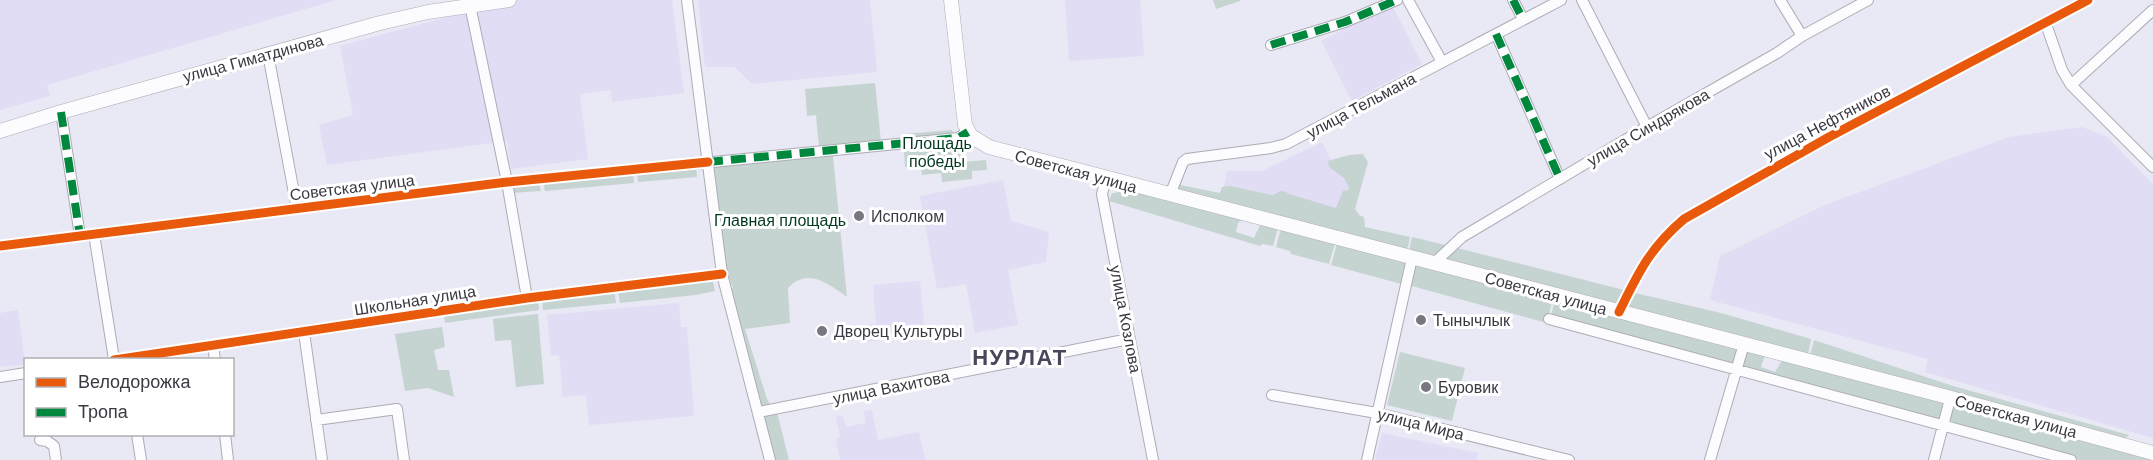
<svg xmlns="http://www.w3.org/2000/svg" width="2153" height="460" viewBox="0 0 2153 460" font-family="Helvetica,sans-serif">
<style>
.built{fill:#e0ddf5}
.green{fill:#c5d4d0}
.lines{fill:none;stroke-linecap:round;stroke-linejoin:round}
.minor-casing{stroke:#acacb6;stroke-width:12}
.major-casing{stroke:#acacb6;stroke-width:15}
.minor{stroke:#fcfcfe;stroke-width:10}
.major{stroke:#fcfcfe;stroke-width:14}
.quiet{stroke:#00873e;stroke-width:8;stroke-dasharray:15 8;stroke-linecap:butt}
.cycleway-casing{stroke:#fff;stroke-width:13}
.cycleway{stroke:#e8590c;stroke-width:9}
.poi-dot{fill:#777681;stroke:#fff;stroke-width:2}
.labels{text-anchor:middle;stroke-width:6;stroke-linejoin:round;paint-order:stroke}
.street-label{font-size:16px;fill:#3a3943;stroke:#fff}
.park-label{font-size:16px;fill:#023920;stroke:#fff}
.poi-label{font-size:16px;fill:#3a3943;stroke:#fff;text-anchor:start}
.district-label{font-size:22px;font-weight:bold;letter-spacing:1.5px;fill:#48465b;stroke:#fff}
</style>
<rect width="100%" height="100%" fill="#e9e8f5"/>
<path class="built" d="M0,0H336L47,85L50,96L0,110Z
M508,0H672L684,93L612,102L611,90L580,94L588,159L511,169L507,141L327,165L319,125L353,115L340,46L465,12L508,7Z
M698,0H870L877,72L752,84L735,67H705Z
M1065,0H1140L1144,56L1069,61Z
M1392,5L1422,64L1352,101L1321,41Z
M2082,127L2107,137L2153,184V438L1925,372L1928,359L1710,300L1720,256L1825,205L2009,137Z
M1322,142L1335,169L1362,175L1350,219L1224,187L1227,171H1262Z
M1003,180L1011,221L1049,232L1046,262L1008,270L1018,325L975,333L966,284L937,289L920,196Z
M920,281L925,336L863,342L862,325L876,324L873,285Z
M679,303L681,327H687L694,416L589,425L586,395L563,397L559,355L551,356L547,315Z
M18,310L25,364L0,367V313Z
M872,410L878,440L919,432L925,460H840L836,439L840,437L836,417L843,415L846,427L866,423L864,411Z
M1382,433L1478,453L1476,460H1375Z"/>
<path class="green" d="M1213,0H1240V1L1216,9Z
M875,83L881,142L819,147L816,115L807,116L805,89Z
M952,130L964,162L986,160L987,170L972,171V179L942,182L941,173L922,175L921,165L905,167L903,134Z
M1363,154L1368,162L1355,209L1359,215L1364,217L1365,227L1410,237L1406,255L1171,194L1175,184L1220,193L1222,187L1230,186L1271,195C1280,194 1280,187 1289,194L1336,208L1343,191L1348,190L1349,187L1344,178L1329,167L1328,161L1349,155Z
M833,156L847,297C828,284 809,267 788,288L790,323L745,329L767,399L772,408L760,410L728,290L733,288L727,272L714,167Z
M696,166L697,177L638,182L637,172Z
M633,173L634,183L545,191L543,181Z
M539,182L541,191L511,193L509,185Z
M1120,186L1242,220L1238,223L1236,232L1254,238L1261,223L1278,227L1273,246L1262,244L1260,246L1109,201L1112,193H1116Z
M1281,228L1336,240L1329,264L1291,254L1290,251L1276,247Z
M1412,237L1449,246L1434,262L1408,255Z
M1338,240L1411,259L1405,285L1331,265Z
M1453,247L1628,291L1618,310L1436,263Z
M1413,260L1553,296L1547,323L1408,285Z
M712,278L715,291L695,295L620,303L618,290Z
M614,290L616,303L543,310L542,299Z
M1631,292L1721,313L1811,339L1807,359L1622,310Z
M1556,297L1742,346L1735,368L1550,319Z
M538,299L539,310L445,323L444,314Z
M538,314L544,384L516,387L511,340L495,341L493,319Z
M442,327L445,347L434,350L438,370H449L454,397L428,388L405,391L395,334Z
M1814,340L1953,386L2129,435L2120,443L1809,359Z
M1745,347L1766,352L1761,367L1775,372L1784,357L1948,399L1941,423L1739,369Z
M1400,352L1465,368L1452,421L1387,405Z
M1951,401L2153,455V460H2079L1946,424Z
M776,412L778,416L789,460H772L761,415Z"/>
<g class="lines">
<defs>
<path id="minor" d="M687,0L722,274L770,460
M1408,0L1442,62
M1513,0L1523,19
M1582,0L1647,127
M1780,0L1802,36
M470,5L507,182L527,298
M2046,24L2062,70L2071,85L2153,167
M1496,34L1560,179
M1271,45L1345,22L1397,0
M268,54L297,209
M2071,85L2153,10
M61,112L80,236
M1106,179L1102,194L1153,460
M1170,195L1183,162L1187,159L1271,148L1286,144L1561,0
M94,234L114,359
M0,246L507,182L958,138L968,132
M1433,264L1462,237L1647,127L1777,53L1802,36L1868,0
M1619,312C1639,272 1649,249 1684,219L1829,137L2088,0
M1549,319L2071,460
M304,332L322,460
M213,345L215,360
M114,360L527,298L722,274
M0,377L26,373
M1272,395L1377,413L1569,460
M759,412L1129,339
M316,420L397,409L404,460
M137,434L141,460
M225,434L228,460
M40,440L47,441L54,446L56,460
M1367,460L1412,258
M1710,460L1744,344
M1934,460L1950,399"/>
<path id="major" d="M951,0L965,125L971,136L989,147L1944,396L2153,453
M0,131L61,112L380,23L428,12L509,0"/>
</defs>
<use href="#minor" class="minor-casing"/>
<use href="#major" class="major-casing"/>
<use href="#minor" class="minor"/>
<use href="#major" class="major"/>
<path class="quiet" d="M1513,0L1523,19
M1496,34L1560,179
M1271,45L1345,22L1397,0
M61,112L80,236
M708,162L958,138L968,132"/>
<defs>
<path id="cycleway" d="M0,246L507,182L708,162
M1619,312C1639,272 1649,249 1684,219L1829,137L2088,0
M114,360L527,298L722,274"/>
</defs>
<use href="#cycleway" class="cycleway-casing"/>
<use href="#cycleway" class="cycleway"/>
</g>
<g class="poi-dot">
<circle cx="859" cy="216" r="6"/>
<circle cx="1421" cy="320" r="6"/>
<circle cx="822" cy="331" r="6"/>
<circle cx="1426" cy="387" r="6"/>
</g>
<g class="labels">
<g class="street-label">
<text transform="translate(253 58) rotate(-15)" y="6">улица Гиматдинова</text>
<text transform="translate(1361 105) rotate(-28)" y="6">улица Тельмана</text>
<text transform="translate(1827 122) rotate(-28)" y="6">улица Нефтяников</text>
<text transform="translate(1648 127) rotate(-30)" y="6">улица Синдрякова</text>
<text transform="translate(1076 171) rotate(15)" y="6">Советская улица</text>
<text transform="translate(352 187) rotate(-7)" y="6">Советская улица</text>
<text transform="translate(1546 293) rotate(15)" y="6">Советская улица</text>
<text transform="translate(415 300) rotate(-9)" y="6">Школьная улица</text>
<text transform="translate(1126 319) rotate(79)" y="6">улица Козлова</text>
<text transform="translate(891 387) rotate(-11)" y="6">улица Вахитова</text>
<text transform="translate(2016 416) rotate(15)" y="6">Советская улица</text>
<text transform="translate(1421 424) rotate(14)" y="6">улица Мира</text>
</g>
<g class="park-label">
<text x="937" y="149">Площадь<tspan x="937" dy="18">победы</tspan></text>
<text x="780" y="226">Главная площадь</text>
</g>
<g class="poi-label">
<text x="871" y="222">Исполком</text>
<text x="1433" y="326">Тынычлык</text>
<text x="834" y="337">Дворец Культуры</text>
<text x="1438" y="393">Буровик</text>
</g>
<g class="district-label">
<text x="1020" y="365">НУРЛАТ</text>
</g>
</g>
<rect x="24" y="358" width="210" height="78" fill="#ffffff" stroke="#b0b0b4" stroke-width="1.5"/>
<rect x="36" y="378" width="30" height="9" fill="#e8590c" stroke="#b0b0b4" stroke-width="1.5"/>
<text x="78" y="388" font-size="18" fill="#3a3943">Велодорожка</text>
<rect x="36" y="408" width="30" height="9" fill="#00873e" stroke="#b0b0b4" stroke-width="1.5"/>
<text x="78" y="418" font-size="18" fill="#3a3943">Тропа</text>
</svg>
